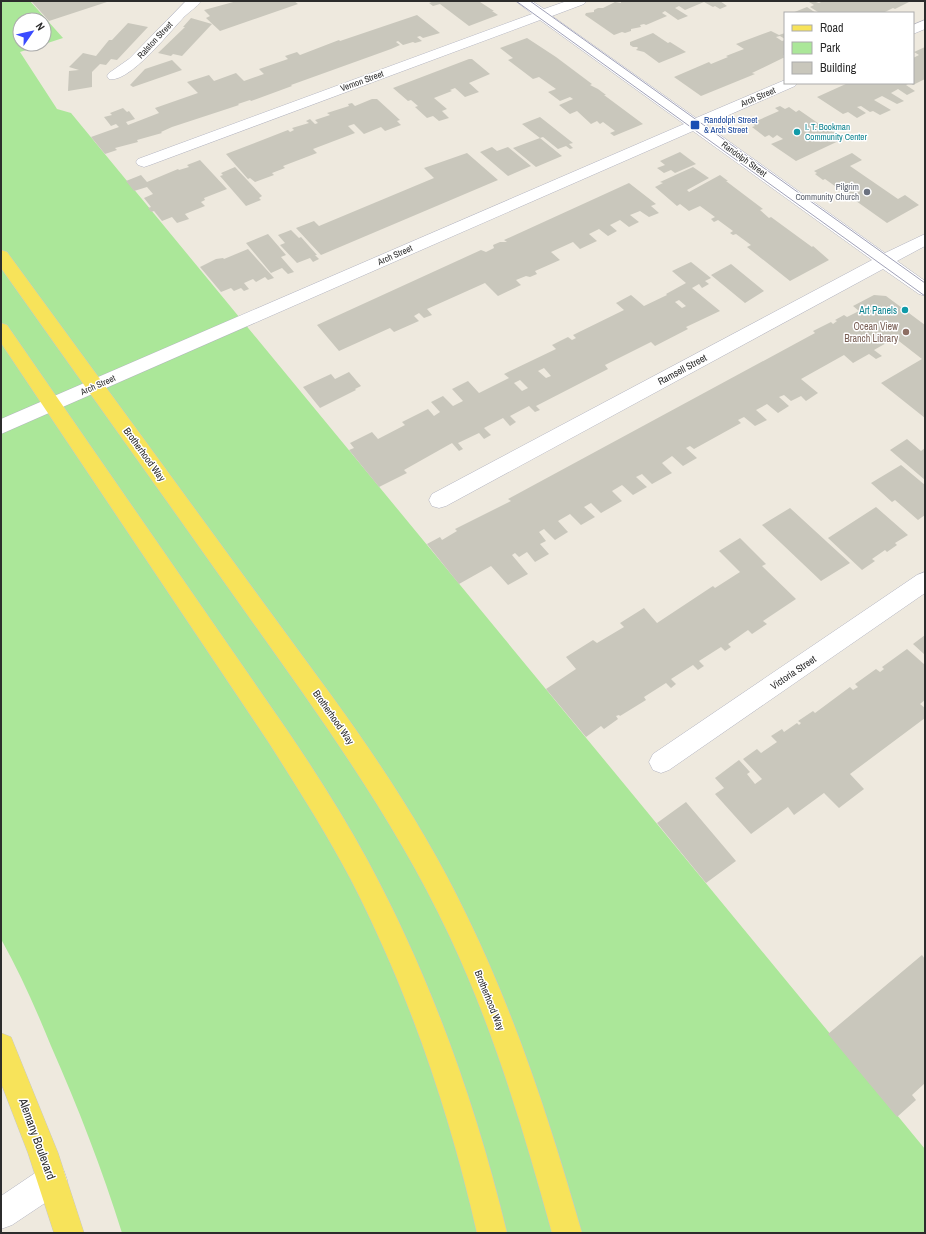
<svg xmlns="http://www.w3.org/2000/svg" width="926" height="1234" viewBox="0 0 926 1234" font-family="'Archivo Narrow',sans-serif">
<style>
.green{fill:#abe799;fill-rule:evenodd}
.building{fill:#c9c7bc;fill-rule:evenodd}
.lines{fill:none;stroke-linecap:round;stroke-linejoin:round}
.minor-casing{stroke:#b2b3c0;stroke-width:1}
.major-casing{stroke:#c8c8c8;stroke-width:1}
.minor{fill:#fff;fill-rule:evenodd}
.major{fill:#f7e35a;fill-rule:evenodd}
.tram{stroke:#a0a1b7;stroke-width:1}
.transit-dot{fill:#1a4fb4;stroke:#fff;stroke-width:1.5}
.culture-dot{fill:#0f9aa8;stroke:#fff;stroke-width:1.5}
.worship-dot{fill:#6b7280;stroke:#fff;stroke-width:1.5}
.education-dot{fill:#8d6e63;stroke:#fff;stroke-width:1.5}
.labels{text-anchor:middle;stroke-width:3;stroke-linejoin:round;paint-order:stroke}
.far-street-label{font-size:9px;fill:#2c2c2c;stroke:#fff}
.far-transit-label{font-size:9px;fill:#164399;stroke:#fff;text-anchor:start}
.far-culture-label{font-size:9px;fill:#0d838f;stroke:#fff;text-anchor:start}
.far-worship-label{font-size:9px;fill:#5b616d;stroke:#fff;text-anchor:end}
.culture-label{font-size:10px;fill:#0d838f;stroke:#fff;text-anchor:end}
.education-label{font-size:10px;fill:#785e54;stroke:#fff;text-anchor:end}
.street-label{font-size:10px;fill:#2c2c2c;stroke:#fff}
.near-street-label{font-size:12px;fill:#2c2c2c;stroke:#fff}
</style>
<rect width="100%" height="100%" fill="#eee9de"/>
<path class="green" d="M1,1H30L63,38L20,52L57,109L71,113L925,1149V1233H122C102,1169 78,1107 51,1046C36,1009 20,973 1,939ZM20,20H44V44H20Z"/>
<path class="building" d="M110,1L49,21L32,2L33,1Z
M237,1H294L298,4L220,31L206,18L210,16L204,10Z
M434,1H482L480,2L494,11H492L498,15L469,26L440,4L433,6L429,3Z
M621,1H720L727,6L720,9L715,6L713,7L704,2L685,10L679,6L675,8L688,16L678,20L665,11L662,13L667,16L646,25L644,24L640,25L641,27L631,29V31L625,33L622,32L614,35L585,15L586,13L594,12V10L598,8H603L615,2L621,3Z
M813,1L819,3L823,1H854L856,2L860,1H911L895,9L893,8L885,12L887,13H792L807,7L816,13L818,12L810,7L814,5L809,2Z
M417,15L440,33L423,38L420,36L417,37L422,41L415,43L413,42L403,45L398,41L396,42L400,45L391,49L291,85L292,86L251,101L250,100L238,104L239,105L230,108L172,127L161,132L162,133L137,140L138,142L115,148L117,150L105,154L91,137L119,127L116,124L111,126L104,117L112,115L110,113L123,108L127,112L129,111L135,119L126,122L128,125L159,113L155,108L198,93L187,82L209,75L214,81L236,73L244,81L264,74L259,69L288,59L285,56L297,52L300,55L339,40L340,41Z
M191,18L212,24L182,56L173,54L171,56L158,53L185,27H183Z
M128,23L148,27L117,60L111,59L106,65L100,64L92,72V87L68,91L69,71L79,70L69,67L83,53L96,56L109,40H112Z
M771,31L779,35L785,33V39L780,36L776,37L782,41L785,40V55L783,56L785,57L752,73L755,74L701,96L674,77L709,62L711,64L728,57L726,56L744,49L736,44Z
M653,33L668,43L670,42L686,52L659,63L644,52L636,50L638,48L637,47H633L630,45V42Z
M527,38L556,57L592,84L590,85L598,89L606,95H604L643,124L614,136L610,133L615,131L603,122L600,124L597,121L591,124L577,111L570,114L559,105L573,99L570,97L560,101L548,92L556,89L539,77L533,79L508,60L513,58L500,48Z
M925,47V79L913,85L910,83L906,85L915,91L907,95L898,89L891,93L904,101L897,104L882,96L874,100L891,110L880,115L873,111L870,112L861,106L857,107L866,113L857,118L848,112L843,114L817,97L848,83H913V58L919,55L914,52Z
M469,59H472L490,74L469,83L479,92L465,97L455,88L450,90L452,91L434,98L447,109L442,111L449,118L439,121L433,116L427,118L415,107L418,106L411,100L408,101L393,88Z
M172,60L182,70L133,87L130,85L145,69Z
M372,99H377L400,120L397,121L401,125L385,131L381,127L364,134L354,124L348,126L355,133L313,149L317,153L283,166L285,168L272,173L274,175L255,182L250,178L248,179L226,154L288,130L290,132L294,130L292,128L309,123L306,121L310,119L315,124L318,123L315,120L330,115L327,113L349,106L348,104L352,103L355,106Z
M780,106L785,109L789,107L796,112L799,110L825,128L828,127L845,138L796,161L771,144L783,139L777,135L773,138L769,135L765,137L752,127L755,126L752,123L779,111L775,108Z
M540,117L573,143L569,144L573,148L570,149L566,146L558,149L543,137L540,138L562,156L536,167L513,148L540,138L522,124Z
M492,147L497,151L508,147L531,166L508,176L480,152Z
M680,152L696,164L675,173L671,170L664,173L657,168L665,165L660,161Z
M467,153L498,180L321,255L296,228L314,221L319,226L434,178L424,168Z
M852,153L862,160L850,166L898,199L905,195L919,205L887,223L825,179L823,180L815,174L817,173L814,171Z
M200,160L227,189L204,198L205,200L201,202L205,206L185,214L189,219L177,223L172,217L162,221L154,211L151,212L148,208L151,207L144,198L153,194L147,187L134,191L126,181L141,175L147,182L178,169L179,170L189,167L187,165Z
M235,167L262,196L259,198L261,200L246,206L220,176L223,175L221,173Z
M693,167L709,178L687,190L689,192L720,175L728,181H726L763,209L760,210L769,218L771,217L812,247L813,246L829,260L790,281L747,247L751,245L736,234L733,235L730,233L733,231L718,220L714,222L711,219L715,217L700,206L689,211L680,204L677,206L655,187L663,183L660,182Z
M629,183L656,204L651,206L659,213L649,217L640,211L630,215L639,222L629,227L620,220L610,225L617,231L608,236L599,229L589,234L597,241L580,249L573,242L551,252L560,260L535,271L537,274L530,277L526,276L516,280L521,285L498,296L485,283L427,309L432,315L424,318L419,313L414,316L419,321L394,332L390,328L339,351L317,325L481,250L486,252L494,248L493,245L500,242H507L504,240Z
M291,230L299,238L301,237L317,255H315L319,259L313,262L310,258L297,263L280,245L285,243L278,235Z
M268,234L286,255L281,257L294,272L288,274L282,268L271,273L246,243Z
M248,249L274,278L268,280L265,277L256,282L253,279L244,283L249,289L244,291L241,288L234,291L231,288L221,292L200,267L216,259L223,258L224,259Z
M691,262L711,278L705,281L709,284L702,288L699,284L692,288L720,311L686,327L688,329L655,346L651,342L605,365L608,369L536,406L540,410L535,412L529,406L510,416L516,422L510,426L503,418L484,428L491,435L484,439L479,433L458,443L463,449L459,451L452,443L404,470L407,473L379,487L349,450L354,448L350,443L372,432L378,439L405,425L402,422L428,409L434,416L440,412L431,402L443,396L453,406L463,401L452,389L468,381L479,393L509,378L504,374L556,349L552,345L568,337L572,340L576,338L573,335L624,310L616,303L631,295L644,306L667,295L666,294L686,283L672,271ZM679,300L686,306L682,308L675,302ZM544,368L551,376L546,378L538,371ZM520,380L528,388L522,391L514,383Z
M731,264L764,291L745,303L711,275Z
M874,295L886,296L925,325V418L881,383L922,359L895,338L874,350L882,356L876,359L869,354L853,363L844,355L801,379L818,393L806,401L801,396L791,401L784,395L779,397L789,406L778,413L767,404L756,410L767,420L755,426L744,417L738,420L741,423L694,449L690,446L686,448L697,458L683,466L672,456L662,463L672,473L652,484L642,474L636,477L647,487L633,495L622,485L612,491L622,501L601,513L591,503L584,507L595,517L581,525L570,514L558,521L568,532L555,540L544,529L539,532L546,541L540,544L549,554L535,562L527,552L519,557L515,553L512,555L528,574L508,585L491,566L459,584L427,544L440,537L442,540L457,531L455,529L511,501L508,499L815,333L813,331L831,322L833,324L837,321L835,320L844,315L847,317L859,311L853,306Z
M349,372L361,386L355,389L356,390L320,408L303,387L331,374L335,379Z
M907,439L921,451L925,448V480L890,450Z
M901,465L925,485V515L918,520L895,500L892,502L871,483Z
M876,507L908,535L895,543L897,545L887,552L885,550L872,559L875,561L862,570L828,538Z
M790,508L850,563L821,581L762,525Z
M740,538L766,564L762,566L796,599L763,621L767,624L752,634L748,630L728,644L731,647L725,651L721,647L699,661L704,666L698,670L693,665L671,679L676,684L671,688L666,683L644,697L646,700L620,716L619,715L616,716L618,719L604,729L601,726L586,737L546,689L576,669L566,657L593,640L597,643L624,627L620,623L644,608L657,623L713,586L715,588L740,572L719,551Z
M925,635V655L913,644Z
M907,649L925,665V700L920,704L925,708V718L850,774L864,789L839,808L824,793L794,815L788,807L751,834L715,794L724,788L715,778L739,760L750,772L747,774L755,784L762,779L743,759L757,749L761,753L777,742L771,736L782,729L784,732L797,723L799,725L801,723L798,721L813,711L815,713L850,687L853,690L858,687L855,684L876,669L880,672L884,669L882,667Z
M686,802L736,861L706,883L657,823Z
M922,955L925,959V1083L912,1095L916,1100L897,1117L828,1034Z"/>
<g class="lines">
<defs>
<path id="minor" d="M186,1H201C197,7 190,11 185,16C171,30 129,84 109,79L107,76L109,73L129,59Z
M516,1H532L544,9L567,1H586L584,4L552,16L696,118L785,80V83H797L795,86L706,125L885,253L925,234V246L897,261L925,281V296L919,294L883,269L446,506L439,508L432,506L429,500L432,494L872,260L693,131L1,434V419L684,124L540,20L150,165L144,167L138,165L136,162L138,159L532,14Z
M925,20V29L913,34V25Z
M925,572V593L669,770L661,773L653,770L649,762L653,754L917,575Z
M52,1165L63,1169L67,1180L63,1191L12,1225L1,1229V1196L41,1169Z"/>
<path id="major" d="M1,250L7,252L334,699C384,768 431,840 468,918C517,1019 551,1125 582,1233H552C524,1132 494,1030 449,935C393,816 315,710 239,603C160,491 80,380 1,268Z
M1,323L7,325L285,727C315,771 343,815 368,861C431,978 476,1104 507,1233H477C449,1110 408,990 350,878C325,831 297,787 269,743L1,343Z
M1,1033L11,1037L58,1153L84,1233H54L28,1153L1,1083Z"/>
</defs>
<use href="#minor" class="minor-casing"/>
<use href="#major" class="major-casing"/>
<use href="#minor" class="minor"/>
<use href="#major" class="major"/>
<path class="tram" d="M516,1L925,296
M530,1L925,283"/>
</g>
<rect class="transit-dot" x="690" y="120" width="10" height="10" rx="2"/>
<g class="culture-dot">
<circle cx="797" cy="132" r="4"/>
<circle cx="905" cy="310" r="4"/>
</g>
<circle class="worship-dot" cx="867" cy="192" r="4"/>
<circle class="education-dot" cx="906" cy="332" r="4"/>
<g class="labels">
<g class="far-street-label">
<text transform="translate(155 40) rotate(-47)" y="3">Ralston Street</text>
<text transform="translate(362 81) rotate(-20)" y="3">Vernon Street</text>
<text transform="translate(758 97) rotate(-23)" y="3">Arch Street</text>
<text transform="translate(744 159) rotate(36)" y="3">Randolph Street</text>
<text transform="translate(395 255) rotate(-24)" y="3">Arch Street</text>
<text transform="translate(98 385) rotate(-24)" y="3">Arch Street</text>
</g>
<g class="far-transit-label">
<text x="704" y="123">Randolph Street<tspan x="704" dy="10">&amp; Arch Street</tspan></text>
</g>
<g class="far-culture-label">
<text x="805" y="130">I. T. Bookman<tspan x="805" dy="10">Community Center</tspan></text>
</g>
<g class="far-worship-label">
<text x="859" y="190">Pilgrim<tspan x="859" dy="10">Community Church</tspan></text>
</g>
<g class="culture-label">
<text x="897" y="314">Art Panels</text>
</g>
<g class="education-label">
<text x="898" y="330">Ocean View<tspan x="898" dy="12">Branch Library</tspan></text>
</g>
<g class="street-label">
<text transform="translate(682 369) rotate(-28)" y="4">Ramsell Street</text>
<text transform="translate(145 454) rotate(54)" y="4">Brotherhood Way</text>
<text transform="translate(793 672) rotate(-34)" y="4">Victoria Street</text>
<text transform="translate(334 717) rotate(55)" y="4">Brotherhood Way</text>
<text transform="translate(490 1000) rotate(68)" y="4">Brotherhood Way</text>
</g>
<g class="near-street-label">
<text transform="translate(37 1139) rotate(70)" y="4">Alemany Boulevard</text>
</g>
</g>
<rect width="926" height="1234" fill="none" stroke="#2c2c2c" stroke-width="4"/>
<rect x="784" y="12" width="130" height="72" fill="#ffffff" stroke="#ababab"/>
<rect x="792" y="25" width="20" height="6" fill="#f7e35a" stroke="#ababab"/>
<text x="820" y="32" font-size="12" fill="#2c2c2c">Road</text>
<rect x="792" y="42" width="20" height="12" fill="#abe799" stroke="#ababab"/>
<text x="820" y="52" font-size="12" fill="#2c2c2c">Park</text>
<rect x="792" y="62" width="20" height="12" fill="#c9c7bc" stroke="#ababab"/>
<text x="820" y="72" font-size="12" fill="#2c2c2c">Building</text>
<g transform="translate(32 32) rotate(56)"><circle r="19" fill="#ffffff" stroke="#ababab"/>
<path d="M0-3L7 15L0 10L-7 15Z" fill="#3a4bff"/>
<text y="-6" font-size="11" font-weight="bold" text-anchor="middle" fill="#2c2c2c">N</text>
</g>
</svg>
